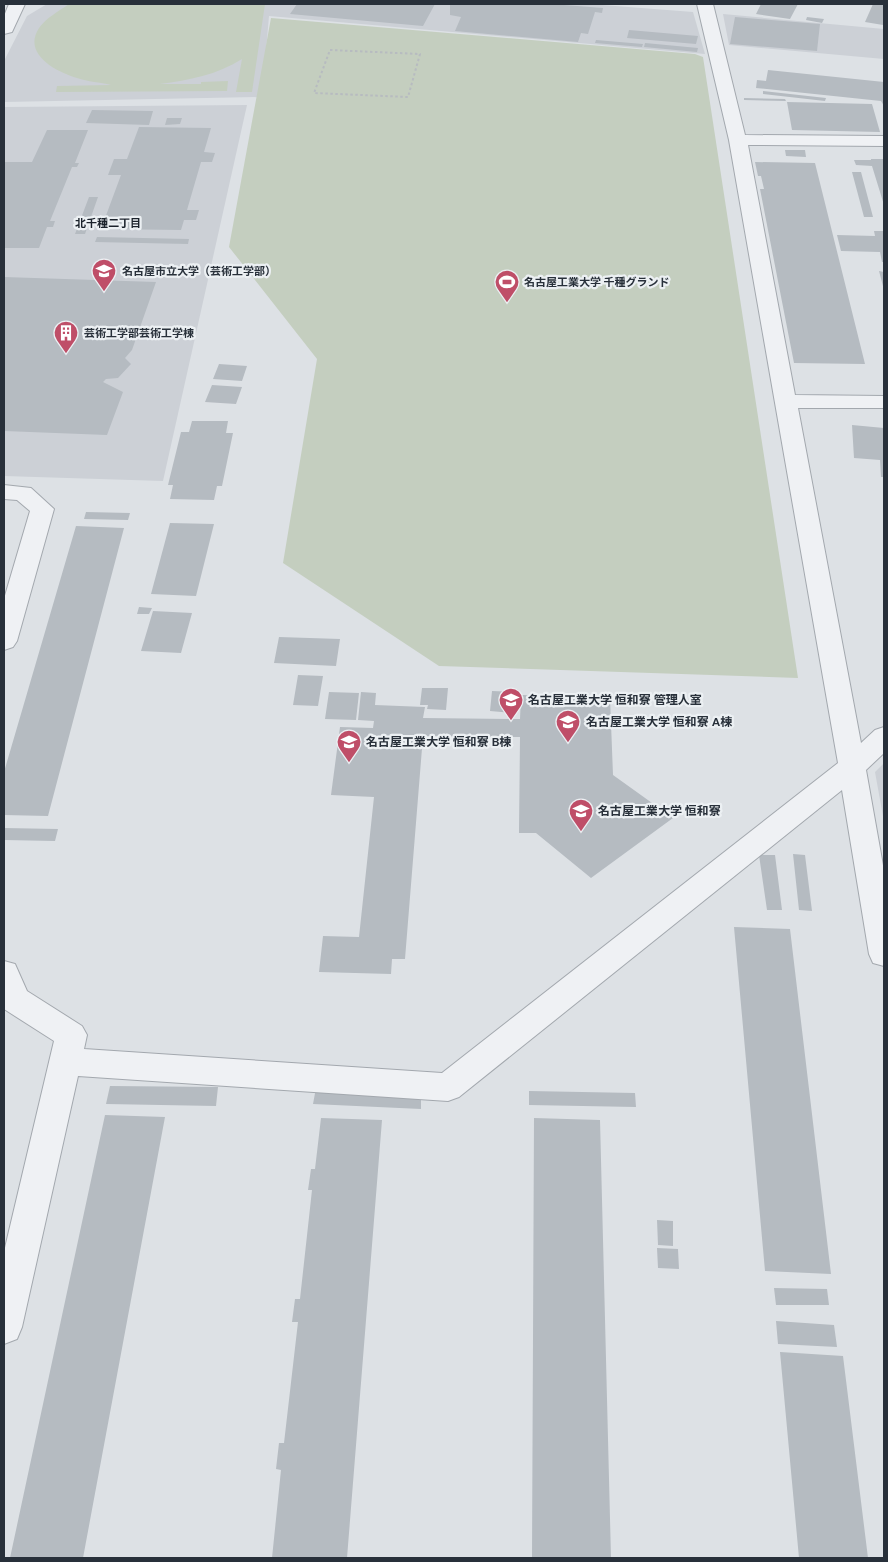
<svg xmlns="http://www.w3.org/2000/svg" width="888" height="1562" viewBox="0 0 888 1562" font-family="'DM Sans','Noto Sans JP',sans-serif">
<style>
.built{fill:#ccd0d6}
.green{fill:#c4cebf}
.building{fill:#b5bbc1}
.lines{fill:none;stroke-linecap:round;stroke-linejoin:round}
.minor-casing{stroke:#a3a8ae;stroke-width:2}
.path{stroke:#b7bbc0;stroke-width:2;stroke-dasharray:2.5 2.5;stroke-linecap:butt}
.minor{fill:#eff1f4;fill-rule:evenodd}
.labels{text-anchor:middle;stroke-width:4.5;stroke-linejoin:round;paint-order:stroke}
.far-neighbourhood-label{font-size:11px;font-weight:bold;fill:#1b222b;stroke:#ecf0f3}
.far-poi-label{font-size:11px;font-weight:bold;fill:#28303a;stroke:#ecf0f3;text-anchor:start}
.poi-label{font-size:12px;font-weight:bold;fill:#28303a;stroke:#ecf0f3;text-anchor:start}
</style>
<rect width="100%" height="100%" fill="#dde1e5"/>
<path class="built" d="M47,4H589L693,12L705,54L269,16L262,97L4,102V61L27,16Z
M723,14L884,29V59L729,45Z
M247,105L163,481L4,476V107Z
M884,763V822L875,772Z"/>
<path class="green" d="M69,4H265L252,92H236L242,59C217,75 189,80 160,84H201V82L228,81L227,91L56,92L57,86L111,85C100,82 88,82 77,78C56,72 22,54 39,28C46,18 59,11 69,4Z
M271,18L695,54L703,57L798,678L439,666L283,563L317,359L229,247Z"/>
<path class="building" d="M297,4H435L423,26L290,14Z
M450,4H551L603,8L602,13L595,12L588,34L581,33L578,42L455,31L461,17L450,15Z
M761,4H798L790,19L756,14Z
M873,4L884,5L883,25L865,22Z
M735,17L820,24L817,51L730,44Z
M807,17L824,19L822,23L806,20Z
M629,30L698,36L696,44L627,38Z
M596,40L643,44L642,47L595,43Z
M645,43L698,48L697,52L644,47Z
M768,70L884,82V106L881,101L756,88L757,80L766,81Z
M763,91L826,98L825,101L763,94Z
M744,98L785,99L786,101L744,100Z
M787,102L872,104L880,132L792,130Z
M92,110L153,111L149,125L86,123Z
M167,118H182L180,124L165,125Z
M139,127L211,128L204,152L215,153L212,162H201L187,210H199L196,220H184L181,230L101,229L121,175H108L114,159H127Z
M47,130H88L75,163H79L77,167H72L50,221H55L53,227H47L39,248H4V162H32Z
M785,150H805L806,157L786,156Z
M871,159H884V205L872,166L856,165L854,160H871Z
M755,162L815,163L865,364L794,363L760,189H764L761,176H758Z
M852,172H861L873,217H864Z
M89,197H98L85,234H75Z
M874,231H884V262H882L880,252L841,251L837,235L875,236Z
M97,237L189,239L188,244L95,242Z
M879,271L884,272V290Z
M4,277L156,282L132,350L125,358L131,364L118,378L106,379L103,382L123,392L107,435L4,431Z
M219,364L247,366L242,381L213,379Z
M212,385L242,387L236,404L205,402Z
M192,421H228L226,433H233L222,486H217L214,500L170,499L173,485H168L181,432H189Z
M852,425L884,428V477H881L880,460L854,458Z
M86,512L130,513L128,520L84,519Z
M170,523L214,524L196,596L151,594Z
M76,526L124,528L48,816L4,815V772Z
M139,607L152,608L149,614H137Z
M153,611L192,613L181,653L141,651Z
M279,637L340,639L336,666L274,663Z
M298,675L323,676L318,706L293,705Z
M422,688H448L446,710L427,709L428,705H420Z
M492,691L515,692L514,713L490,711Z
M329,692L359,693L356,720L325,719Z
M361,692L376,693L375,705L425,707L423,718L520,719L521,695L610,697L613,775L673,818L591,878L536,833H519L520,737L423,736L405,959H392L391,974L319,972L323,936L359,937L374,797L331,795L340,727L373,728L374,721L358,720Z
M4,828L58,829L55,841L4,840Z
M793,854L805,855L812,911L799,910Z
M759,855H775L782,910H767Z
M734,927L790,929L831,1274L765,1271Z
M110,1086L218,1087L216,1106L106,1104Z
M316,1088L421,1090V1109L313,1104Z
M529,1091L635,1093L636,1107L529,1105Z
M105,1115L165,1117L83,1558H10Z
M321,1118L382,1120L347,1558H272L281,1470L276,1469L279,1443H284L298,1322H292L295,1299H300L312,1190H308L311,1169H315Z
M534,1118L600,1120L611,1558H532Z
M657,1220L673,1221V1246L658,1245Z
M657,1248L678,1249L679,1269L658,1268Z
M774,1288L827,1289L829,1305H776Z
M776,1321L834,1325L837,1347L778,1344Z
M780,1352L843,1356L868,1558H799Z"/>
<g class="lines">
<defs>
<path id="minor" d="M9,4H25L12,32L4,34V16Z
M697,4H713L745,135L884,136V146L748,145L795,395L884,396V408H798L861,743L875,730L884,727V753L866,770L884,871V966L873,963L869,954L842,790L459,1097L448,1101L78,1076L22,1327L17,1339L4,1344V1252L54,1041L4,1009V961L15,964L27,991L82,1026L87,1035L84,1049L442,1073L838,763L729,140Z
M4,485L31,488L54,509L17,641L13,647L4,650V599L30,511L17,500L4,499Z"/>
</defs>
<use href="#minor" class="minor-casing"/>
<path class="path" d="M330,50L420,54L408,97L314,93Z"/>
<use href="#minor" class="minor"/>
</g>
<defs>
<symbol id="university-pin" viewBox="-11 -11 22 30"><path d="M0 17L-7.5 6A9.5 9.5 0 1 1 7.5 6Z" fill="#bf4e68" stroke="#ecf0f3"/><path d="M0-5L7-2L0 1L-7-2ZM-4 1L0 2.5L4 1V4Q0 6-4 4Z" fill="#fff"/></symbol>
<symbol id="stadium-pin" viewBox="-11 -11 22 30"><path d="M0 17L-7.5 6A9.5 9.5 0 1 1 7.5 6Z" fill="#bf4e68" stroke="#ecf0f3"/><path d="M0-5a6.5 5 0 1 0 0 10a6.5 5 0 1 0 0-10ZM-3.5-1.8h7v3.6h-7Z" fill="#fff"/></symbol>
<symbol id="building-pin" viewBox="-11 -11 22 30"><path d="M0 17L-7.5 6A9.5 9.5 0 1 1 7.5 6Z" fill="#bf4e68" stroke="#ecf0f3"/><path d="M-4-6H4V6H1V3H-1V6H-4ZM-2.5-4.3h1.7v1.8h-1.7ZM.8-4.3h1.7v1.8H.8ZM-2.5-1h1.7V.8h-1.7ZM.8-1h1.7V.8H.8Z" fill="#fff"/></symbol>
</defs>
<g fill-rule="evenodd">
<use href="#university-pin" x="90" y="257" width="28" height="38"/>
<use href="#stadium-pin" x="493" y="268" width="28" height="38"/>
<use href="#building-pin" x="52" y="319" width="28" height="38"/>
<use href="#university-pin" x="497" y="686" width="28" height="38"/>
<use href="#university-pin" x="554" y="708" width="28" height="38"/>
<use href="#university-pin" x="335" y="728" width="28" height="38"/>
<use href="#university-pin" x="567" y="797" width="28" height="38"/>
</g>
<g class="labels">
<g class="far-neighbourhood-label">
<text x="108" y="227">北千種二丁目</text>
</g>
<g class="far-poi-label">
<text x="122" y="275">名古屋市立大学（芸術工学部）</text>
<text x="524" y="286">名古屋工業大学 千種グランド</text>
<text x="84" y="337">芸術工学部芸術工学棟</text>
</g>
<g class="poi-label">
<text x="528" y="704">名古屋工業大学 恒和寮 管理人室</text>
<text x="586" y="726">名古屋工業大学 恒和寮 A棟</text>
<text x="366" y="746">名古屋工業大学 恒和寮 B棟</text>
<text x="598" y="815">名古屋工業大学 恒和寮</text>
</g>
</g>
<rect width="888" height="1562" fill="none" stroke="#28303a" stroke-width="10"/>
</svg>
